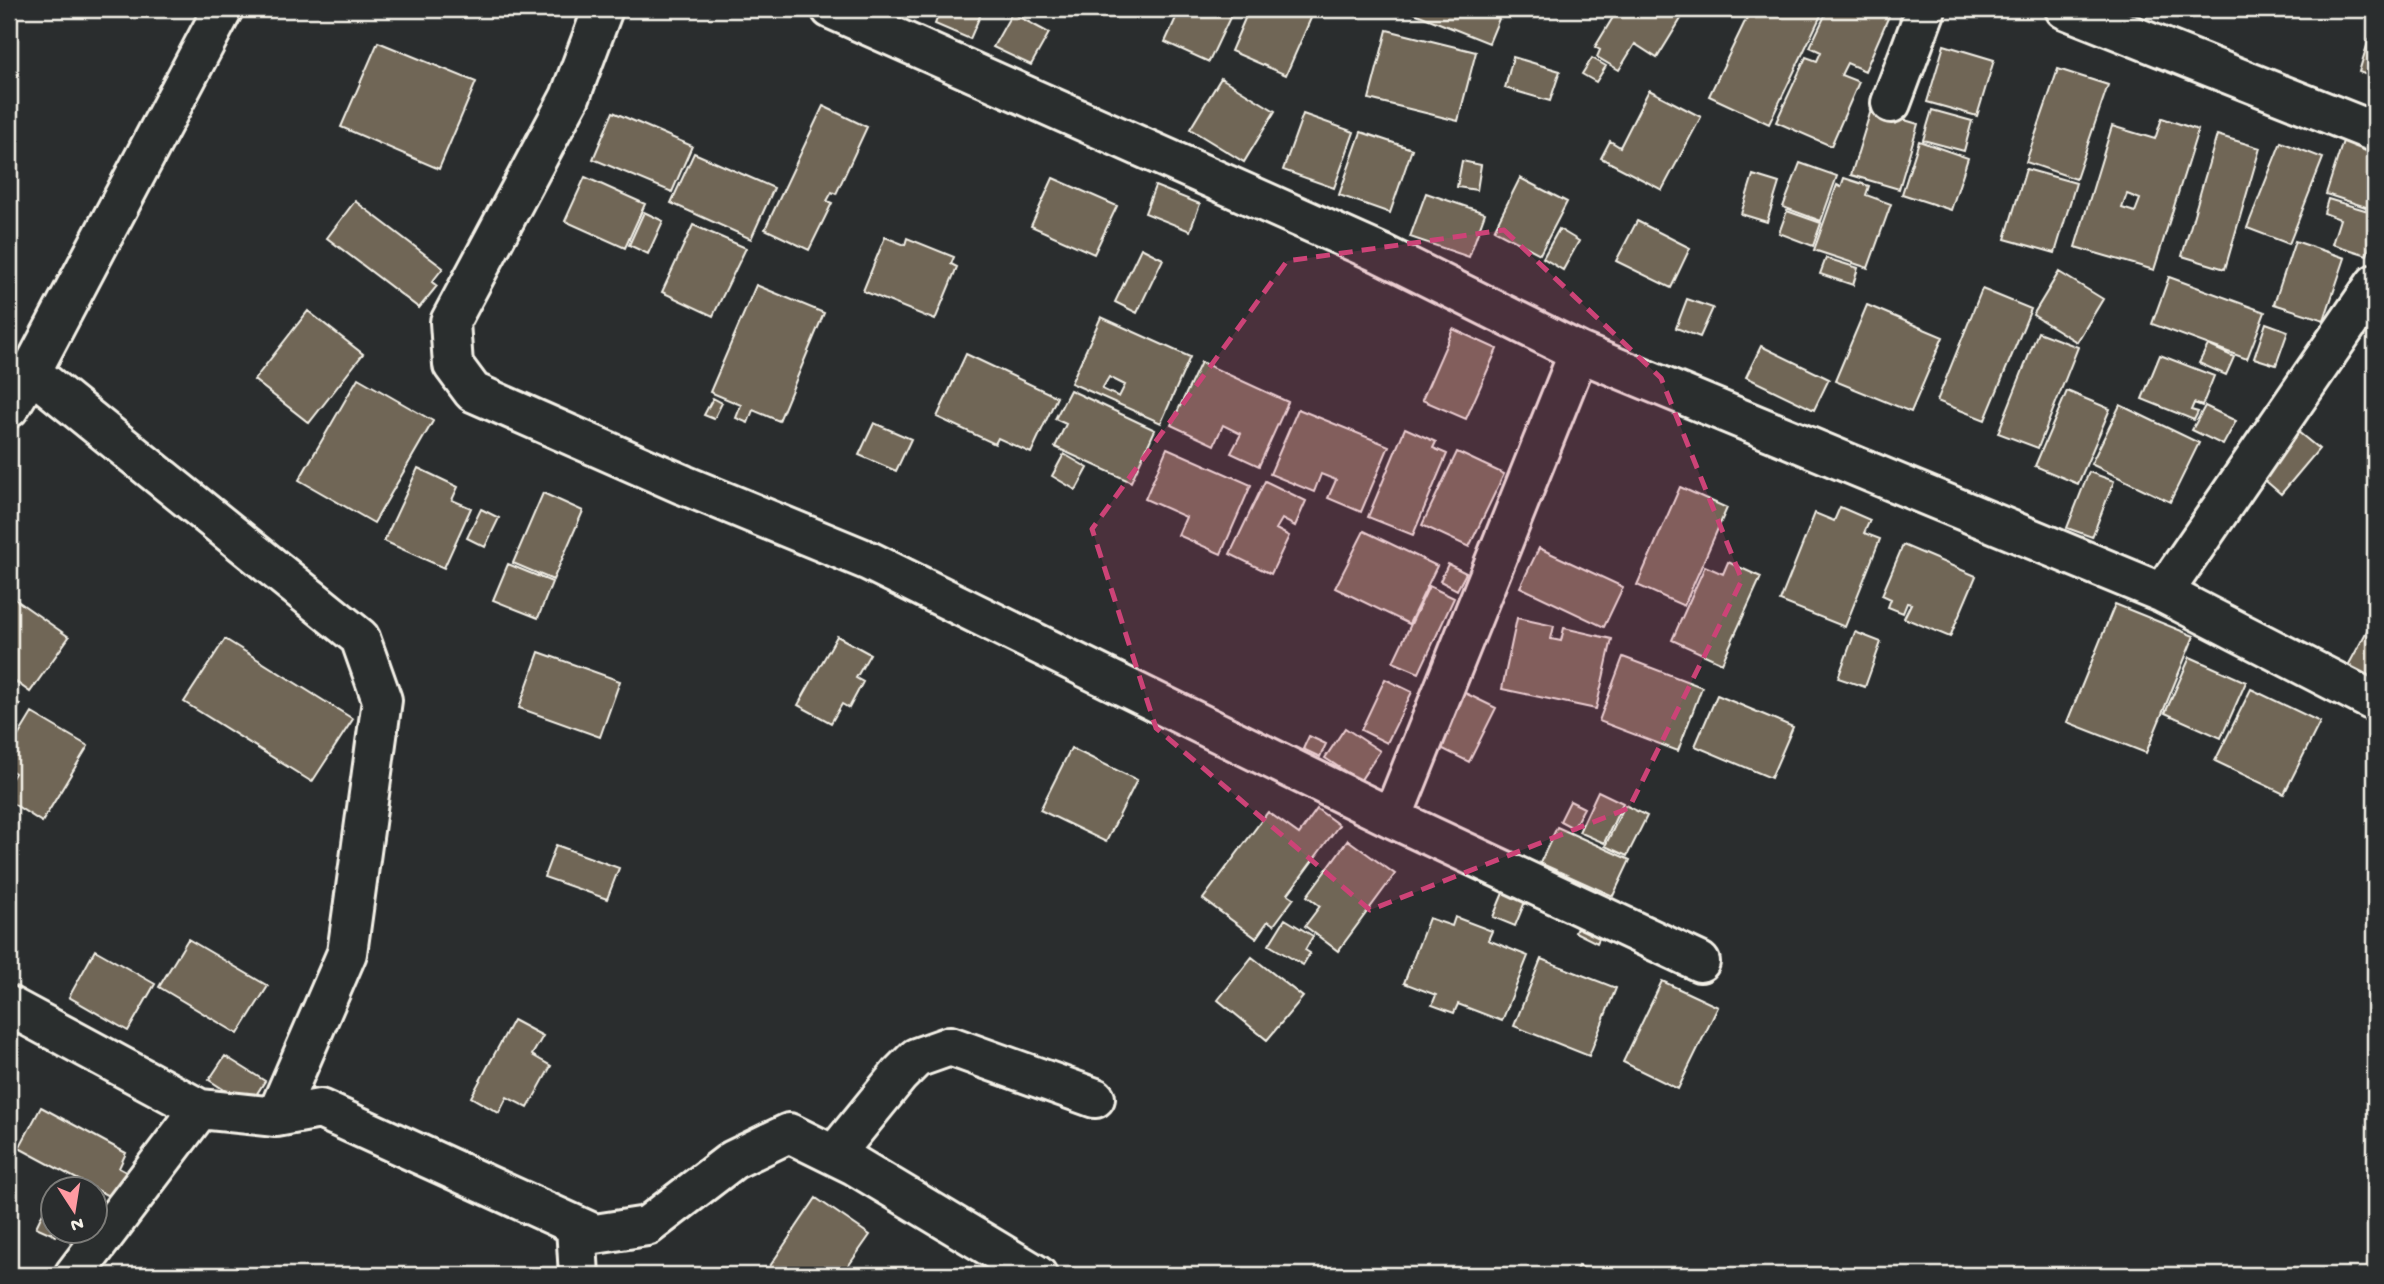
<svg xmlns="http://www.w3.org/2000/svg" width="2384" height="1284" viewBox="0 0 2384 1284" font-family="'Gochi Hand',sans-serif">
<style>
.building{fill:#706657;stroke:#f4f1e8;stroke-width:2;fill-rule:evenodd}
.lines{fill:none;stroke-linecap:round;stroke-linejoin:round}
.street-casing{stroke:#f4f1e8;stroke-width:44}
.street{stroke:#2a2d2e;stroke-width:38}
.marked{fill:#cc4377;fill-opacity:0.2;stroke:#cc4377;stroke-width:5;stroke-dasharray:14 9;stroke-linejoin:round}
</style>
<rect width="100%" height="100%" fill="#2a2d2e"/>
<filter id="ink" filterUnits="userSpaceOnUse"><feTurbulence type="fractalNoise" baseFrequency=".0143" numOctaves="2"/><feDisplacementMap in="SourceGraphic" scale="14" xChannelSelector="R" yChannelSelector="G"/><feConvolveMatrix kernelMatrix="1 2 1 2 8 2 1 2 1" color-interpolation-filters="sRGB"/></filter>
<g filter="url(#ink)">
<path class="building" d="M941,9H983L970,39L935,24Z
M1180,9H1234L1209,62L1165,42Z
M1249,9H1315L1286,75L1231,51Z
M1404,9H1503L1489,43Z
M1618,9H1687L1657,58L1635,44L1619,70L1597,57L1600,50L1595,47Z
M1751,9H1824L1769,124L1709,96Z
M1828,9H1892L1865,71L1847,63L1841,75L1859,82L1831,146L1776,122L1806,57L1817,61L1821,52L1810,47Z
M1012,13L1049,33L1031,65L993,47Z
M1387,30L1476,52L1458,121L1369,99Z
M2369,39L2375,41V78L2359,72Z
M378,42L476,82L439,169L341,127Z
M1944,45L1994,60L1977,116L1927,102Z
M1513,57L1560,71L1550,101L1505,88Z
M1592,58L1606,66L1596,82L1582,74Z
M2058,69L2108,85L2076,179L2026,162Z
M1221,78L1275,111L1244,162L1190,129Z
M1649,90L1701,117L1662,190L1601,158L1610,141L1620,147Z
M823,106L867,127L836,194L832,192L827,201L832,203L809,250L765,229Z
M1871,110L1918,124L1899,189L1851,175Z
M1932,110L1972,121L1964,151L1923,140Z
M613,112L692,146L672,192L593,159Z
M1303,114L1354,132L1334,188L1283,170Z
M2162,118L2198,130L2154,270L2075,247L2112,126L2155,139ZM2127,194L2140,199L2135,212L2122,208Z
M1361,132L1412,149L1390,213L1339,195Z
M2217,135L2260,148L2225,269L2182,256Z
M1919,141L1968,158L1951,210L1902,194Z
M2343,141L2375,152V210L2326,194Z
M2281,142L2323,158L2289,244L2247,228Z
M694,153L774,188L751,239L671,203Z
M1462,161L1481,165L1477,190L1457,187Z
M1800,163L1837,176L1821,221L1783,207Z
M2026,169L2076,183L2055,253L2005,239Z
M1753,175L1779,183L1767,222L1741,214Z
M585,177L645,204L625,248L565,221Z
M1053,178L1117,206L1094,254L1031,226Z
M1520,178L1567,202L1540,254L1494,230Z
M1844,178L1869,186L1866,195L1891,204L1868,268L1814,250L1837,185L1841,187Z
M1155,186L1200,204L1190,231L1145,213Z
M1426,193L1485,213L1469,257L1410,237Z
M2328,199L2375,213V229L2367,255L2332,244L2340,219L2324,213Z
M355,201L443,268L432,282L437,286L419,308L327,238Z
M1787,211L1821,223L1813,246L1779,233Z
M644,212L663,221L648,254L629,245Z
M1637,221L1690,248L1671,288L1616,261Z
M693,225L746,248L713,316L662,292Z
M1559,229L1579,241L1563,270L1543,258Z
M885,237L905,245L907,238L954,257L951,264L957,267L935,320L863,291Z
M2295,241L2345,258L2324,320L2274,304Z
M1141,248L1163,259L1137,313L1115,302Z
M1826,258L1858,268L1853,285L1820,274Z
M2059,272L2103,299L2077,342L2033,315Z
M2169,277L2265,312L2247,359L2152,324Z
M756,285L824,313L779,421L753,410L748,423L736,418L741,405L710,392Z
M1982,289L2031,309L1985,420L1937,401Z
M1687,299L1713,308L1700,337L1676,328Z
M1867,305L1943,337L1911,412L1835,381Z
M308,311L363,354L309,423L254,380Z
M1101,317L1190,357L1161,423L1071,383ZM1109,377L1125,385L1119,397L1102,389Z
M2266,323L2288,331L2276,365L2254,358Z
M1453,329L1497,349L1466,419L1422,400Z
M2038,332L2078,347L2038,448L1998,433Z
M2208,345L2234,357L2226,375L2199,363Z
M1761,346L1829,379L1814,410L1746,377Z
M966,354L1057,397L1031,453L998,438L995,444L937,417Z
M2160,355L2214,376L2202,406L2194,403L2191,410L2198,412L2194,420L2142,399Z
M1201,362L1288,402L1259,466L1231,453L1241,434L1223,425L1214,445L1171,425Z
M358,378L433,421L374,523L299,480Z
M1070,390L1155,430L1131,482L1055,447L1066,424L1055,419Z
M2067,391L2110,409L2078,484L2035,466Z
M713,398L722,403L714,419L704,415Z
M2120,405L2199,443L2170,502L2091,464Z
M2205,406L2236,421L2223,445L2192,430Z
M1298,409L1389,446L1361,512L1328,498L1336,480L1321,474L1314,492L1270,474Z
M874,423L911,439L896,471L859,455Z
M1405,428L1436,442L1433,448L1447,454L1413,535L1368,517Z
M2297,431L2319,449L2281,494L2260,476Z
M1167,448L1251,485L1221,554L1178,535L1186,517L1145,499Z
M1457,452L1504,474L1469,547L1422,525Z
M1064,454L1088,468L1076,490L1052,476Z
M418,468L458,487L452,500L471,508L444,568L384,541Z
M2089,472L2114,481L2092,537L2067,528Z
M1265,481L1306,501L1295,526L1282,519L1276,529L1289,536L1271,574L1230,554Z
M1680,487L1727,508L1684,606L1637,585Z
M543,493L583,511L553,580L513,563Z
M1840,507L1870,520L1864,533L1880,539L1845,627L1780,601L1815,513L1834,521Z
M481,509L499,518L485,547L467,538Z
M1364,531L1437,566L1409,624L1335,588Z
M1903,545L1976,576L1950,637L1904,618L1911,604L1907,603L1903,613L1888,607L1891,599L1882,595Z
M1539,548L1623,587L1604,627L1520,587Z
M1728,562L1761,577L1722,663L1672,640L1705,566L1723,574Z
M508,564L552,582L538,618L493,600Z
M1448,564L1466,573L1457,590L1440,581Z
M1429,586L1454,598L1419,673L1393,662Z
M9,595L69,637L30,692L9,677Z
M2115,604L2194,636L2146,753L2067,722Z
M2375,616V693L2343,675Z
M1517,618L1554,626L1551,639L1561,641L1564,628L1612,639L1596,709L1502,689Z
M1855,632L1881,642L1865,687L1838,678Z
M837,636L870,654L856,678L863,682L849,708L842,704L831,723L798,705Z
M225,639L353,719L312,782L184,702Z
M539,652L620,681L600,737L519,708Z
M1623,657L1702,687L1678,751L1599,721Z
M2190,657L2246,682L2221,738L2165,713Z
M1385,679L1412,692L1387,743L1361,730Z
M2251,689L2320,722L2284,794L2215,761Z
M1463,692L1496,708L1469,762L1439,747Z
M1717,695L1793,727L1771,778L1695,746Z
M9,698L20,705L9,722Z
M32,713L88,746L42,822L9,801V783L15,773L9,769V751Z
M1345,728L1380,751L1360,781L1325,758Z
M1309,736L1326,744L1320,757L1303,749Z
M1071,748L1137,780L1106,842L1040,810Z
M1598,791L1623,803L1604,843L1579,832Z
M1570,801L1584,808L1573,828L1560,821Z
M1625,805L1647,816L1627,856L1605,846Z
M1317,809L1339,825L1288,894L1294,898L1274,925L1268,921L1256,938L1203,899L1268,812L1299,834Z
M1557,827L1630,860L1613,896L1540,863Z
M1348,840L1395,874L1338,951L1305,926L1320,906L1307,896Z
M556,845L619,868L607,899L544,877Z
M1505,888L1527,897L1515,926L1493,917Z
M1455,917L1492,931L1488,940L1528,956L1502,1021L1458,1004L1454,1013L1432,1005L1436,995L1404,983L1429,918L1452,926Z
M1582,917L1604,928L1597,943L1575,932Z
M1285,919L1313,936L1305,950L1310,953L1303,965L1269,945Z
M188,939L268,986L238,1034L159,987Z
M95,950L155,984L128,1031L69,997Z
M1252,957L1303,997L1267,1040L1218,1000Z
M1541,959L1616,988L1589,1056L1514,1026Z
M1662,981L1718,1007L1678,1089L1623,1062Z
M513,1020L543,1036L532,1055L551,1066L528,1108L507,1097L499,1113L471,1097Z
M225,1056L265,1081L249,1106L209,1080Z
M41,1107L126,1153L119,1168L126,1172L112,1198L19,1148Z
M816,1198L870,1235L842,1275H764Z
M46,1206L52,1209V1232H58L56,1236L36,1227Z
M1578,1266L1602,1275H1574Z"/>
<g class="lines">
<defs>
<path id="street" d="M603,9L570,97L450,322L453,365L473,392L684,485L869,561L1392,818L1700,962
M831,9L1382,254L1579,352L2163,593L2375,702
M2065,9L2375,132
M1891,103L1926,9
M31,372L360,638L382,700L347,953L276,1117
M9,408L31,372L223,9
M2163,593L2375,284
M1392,818L1579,352
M9,1006L200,1109L276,1117L320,1109L595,1234L647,1226L733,1160L789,1133L854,1165L1037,1275
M834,1155L899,1075L916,1058L950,1046L1095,1098
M576,1227L579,1275
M74,1275L200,1109"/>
</defs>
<use href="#street" class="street-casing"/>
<use href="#street" class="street"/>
</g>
</g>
<path class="marked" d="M1504,230L1661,378L1742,580L1629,808L1370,910L1156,728L1092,529L1287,261Z"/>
<rect width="2384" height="1284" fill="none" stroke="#2a2d2e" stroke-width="35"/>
<rect x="18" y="18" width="2349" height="1249" fill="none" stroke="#f4f1e8" stroke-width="2.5" filter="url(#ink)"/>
<g transform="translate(74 1210) rotate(168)"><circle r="33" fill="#2a2d2e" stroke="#7b7b78" stroke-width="2"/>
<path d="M0-5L12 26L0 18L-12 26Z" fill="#ff9aa2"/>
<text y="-10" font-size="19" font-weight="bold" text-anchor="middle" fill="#f4f1e8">N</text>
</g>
</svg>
